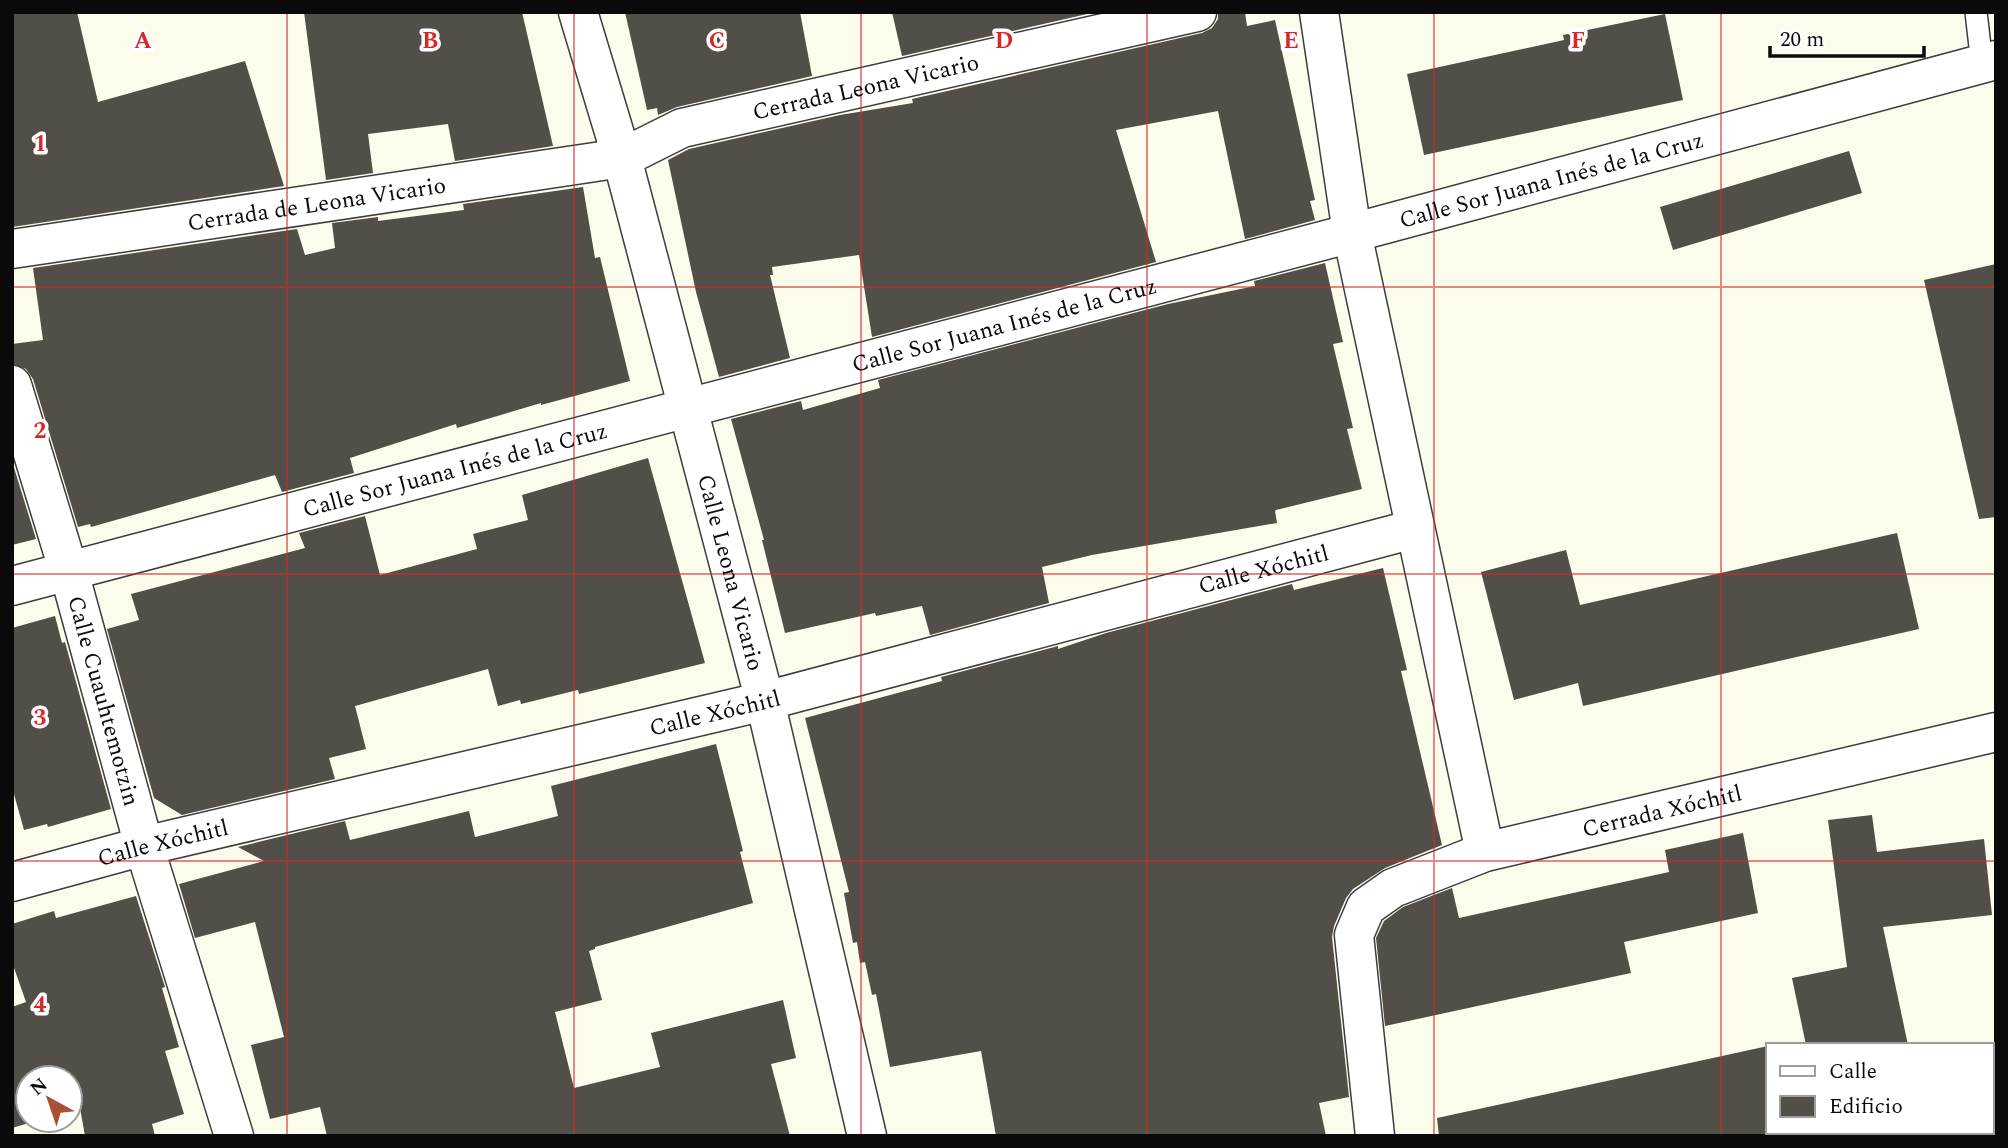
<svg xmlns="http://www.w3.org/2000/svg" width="2008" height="1148" viewBox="0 0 2008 1148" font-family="Spectral,serif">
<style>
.building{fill:#524f48}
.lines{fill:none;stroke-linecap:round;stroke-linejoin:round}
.lane-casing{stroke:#3d3d3d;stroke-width:24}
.street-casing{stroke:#3d3d3d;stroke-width:41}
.lane{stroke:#fff;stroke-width:21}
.street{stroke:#fff;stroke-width:38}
.grid{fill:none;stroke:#d62828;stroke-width:2;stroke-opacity:0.55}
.labels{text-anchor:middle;stroke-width:7;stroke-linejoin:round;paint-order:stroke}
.street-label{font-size:23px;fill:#0a0a0a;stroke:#fff}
.grid-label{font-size:23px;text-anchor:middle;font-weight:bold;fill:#d62828;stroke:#fff;stroke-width:7;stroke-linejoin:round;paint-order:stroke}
</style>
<rect width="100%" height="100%" fill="#fbfceb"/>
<path class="building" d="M12,12H77L98,102L245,61L284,186L12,227Z
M304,12H522L553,146L455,161L448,124L368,134L373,173L326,180Z
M625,12H800L812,76L677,107L658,115L657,108L647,110Z
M892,12H1096L902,56Z
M1218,12H1245L1247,26L1275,20L1315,200L1310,201L1315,220L1245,239L1218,111L1116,130L1156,262L872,337L859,255L772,267L773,275H770L790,358L719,377L696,292L668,160L689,149L840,115L913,103L912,99L1202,33L1212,28L1218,19Z
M1665,14L1683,100L1424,155L1407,74L1564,40L1563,35Z
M1849,151L1862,193L1673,250L1660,207Z
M583,187L595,258L600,257L630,381L541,405V403L457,428L456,424L350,458L354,473L282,492L275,475L91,527L90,524L78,527L33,379L26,369L12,364V344L43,340L33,268L297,229L305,255L335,248L332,223L378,217V221L464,210L463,204Z
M1325,263L1343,342L1333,344L1353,428L1347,429L1362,489L1276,510L1275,511L1277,523L1092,555L1042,567L1049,603L930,635L922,606L876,616L875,613L785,633L762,540H764L731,419L801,401L803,410L880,388L878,380L1168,304L1255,286L1254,281Z
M1996,264V517L1979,519L1924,280Z
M648,458L705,663L579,694L578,690L521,704L520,700L498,706L488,669L355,706L366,749L329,758L335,779L182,815L154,798L107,629L139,620L131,594L305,548L299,533L365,516L380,575L477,549L473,534L528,520L522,495Z
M12,461L36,539L12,545Z
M1897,533L1919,629L1583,706L1578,683L1514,700L1481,572L1566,550L1580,605Z
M1383,568L1407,670L1401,671L1442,845L1385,868L1353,889L1346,898L1334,926L1332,937L1349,1097L1319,1103L1326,1136H996L981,1051L890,1067L876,994L872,995L865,962L860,963L857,942L853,943L844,893L849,892L805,718L942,681L941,677L1058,646V649L1106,633L1292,584L1294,590Z
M55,616L62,643L65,642L111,809L48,827L47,824L24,830L12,787V628Z
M716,744L743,851L740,852L753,903L595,947V949L589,951L602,1000L555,1012L574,1088L660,1067L651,1033L783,1000L796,1058L771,1064L790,1136H327L320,1107L270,1119L251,1045L284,1037L255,922L195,938L179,884L264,861L238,847L345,821L350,840L469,811L475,837L558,816L551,786Z
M1872,815L1877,852L1984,839L1992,915L1883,927L1908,1045H1806L1792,978L1847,967L1828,820Z
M1743,833L1758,913L1624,942L1631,973L1385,1026L1376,938L1384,921L1403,907L1452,888L1459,918L1669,872L1665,850Z
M136,896L165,987L162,988L179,1047L165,1051L184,1114L152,1124L155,1136H85L80,1108L70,1111V1078H28V1120H39L12,1128V1007L26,1002L12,962V924L54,911L56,918Z
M1768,1046V1136H1439L1437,1118Z"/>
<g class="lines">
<defs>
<path id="lane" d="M1976,12L1982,64"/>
<g id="street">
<path id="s1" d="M578,12L622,158L765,701L867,1136"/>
<path d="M1319,12L1352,233L1485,852"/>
<path id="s2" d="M12,249L622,158L682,128L1197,12"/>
<path id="s3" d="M12,385L69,572L144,846L234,1136"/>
<path id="s4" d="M12,586L1352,233L1996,60"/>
<path id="s5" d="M12,882L144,846L765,701L1414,529"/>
<path id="s6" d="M1375,1136L1354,935L1366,907L1393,888L1485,852L1996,732"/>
</g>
</defs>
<use href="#lane" class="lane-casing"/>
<use href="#street" class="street-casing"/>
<use href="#lane" class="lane"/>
<use href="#street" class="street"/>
</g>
<path class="grid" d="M287,12V1136M574,12V1136M861,12V1136M1147,12V1136M1434,12V1136M1721,12V1136M12,287H1996M12,574H1996M12,861H1996"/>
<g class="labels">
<g class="street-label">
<text dy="8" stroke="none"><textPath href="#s2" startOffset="872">Cerrada Leona Vicario</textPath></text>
<text dy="8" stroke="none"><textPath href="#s4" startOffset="1592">Calle Sor Juana Inés de la Cruz</textPath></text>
<text dy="8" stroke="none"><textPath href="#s2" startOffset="308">Cerrada de Leona Vicario</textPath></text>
<text dy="8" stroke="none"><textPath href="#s4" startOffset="1026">Calle Sor Juana Inés de la Cruz</textPath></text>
<text dy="8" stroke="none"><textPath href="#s4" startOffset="458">Calle Sor Juana Inés de la Cruz</textPath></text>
<text dy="8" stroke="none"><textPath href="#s5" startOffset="1290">Calle Xóchitl</textPath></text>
<text dy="8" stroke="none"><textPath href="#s1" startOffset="581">Calle Leona Vicario</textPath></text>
<text dy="8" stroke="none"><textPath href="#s3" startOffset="329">Calle Cuauhtemotzin</textPath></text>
<text dy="8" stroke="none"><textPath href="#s5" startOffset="723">Calle Xóchitl</textPath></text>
<text dy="8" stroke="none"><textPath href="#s6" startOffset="546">Cerrada Xóchitl</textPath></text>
<text dy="8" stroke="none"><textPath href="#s5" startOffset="156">Calle Xóchitl</textPath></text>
</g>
</g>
<g class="grid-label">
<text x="143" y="48">A</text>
<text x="430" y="48">B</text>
<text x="717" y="48">C</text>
<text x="1004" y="48">D</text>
<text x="1291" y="48">E</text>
<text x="1578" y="48">F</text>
<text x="40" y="151">1</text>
<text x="40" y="438">2</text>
<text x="40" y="725">3</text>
<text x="40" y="1012">4</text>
</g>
<rect width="2008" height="1148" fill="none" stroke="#0a0a0a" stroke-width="28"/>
<rect x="1766" y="1043" width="228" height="91" fill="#ffffff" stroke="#9d9d9d" stroke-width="2"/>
<rect x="1780" y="1066" width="35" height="10" fill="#ffffff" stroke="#9d9d9d" stroke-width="2"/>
<text x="1829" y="1078" font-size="21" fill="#0a0a0a">Calle</text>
<rect x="1780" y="1096" width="35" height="21" fill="#524f48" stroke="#9d9d9d" stroke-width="2"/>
<text x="1829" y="1113" font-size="21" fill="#0a0a0a">Edificio</text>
<g transform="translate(49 1099) rotate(320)"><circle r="33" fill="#ffffff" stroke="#9d9d9d" stroke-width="2"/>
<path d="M0-5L12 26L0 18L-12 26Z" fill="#a85135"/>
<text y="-10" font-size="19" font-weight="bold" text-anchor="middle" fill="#0a0a0a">N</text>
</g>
<path d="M1770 46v10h154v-10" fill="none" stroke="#0a0a0a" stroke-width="3.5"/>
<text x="1780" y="46" font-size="21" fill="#0a0a0a" stroke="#ffffff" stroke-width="5" paint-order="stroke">20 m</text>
</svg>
